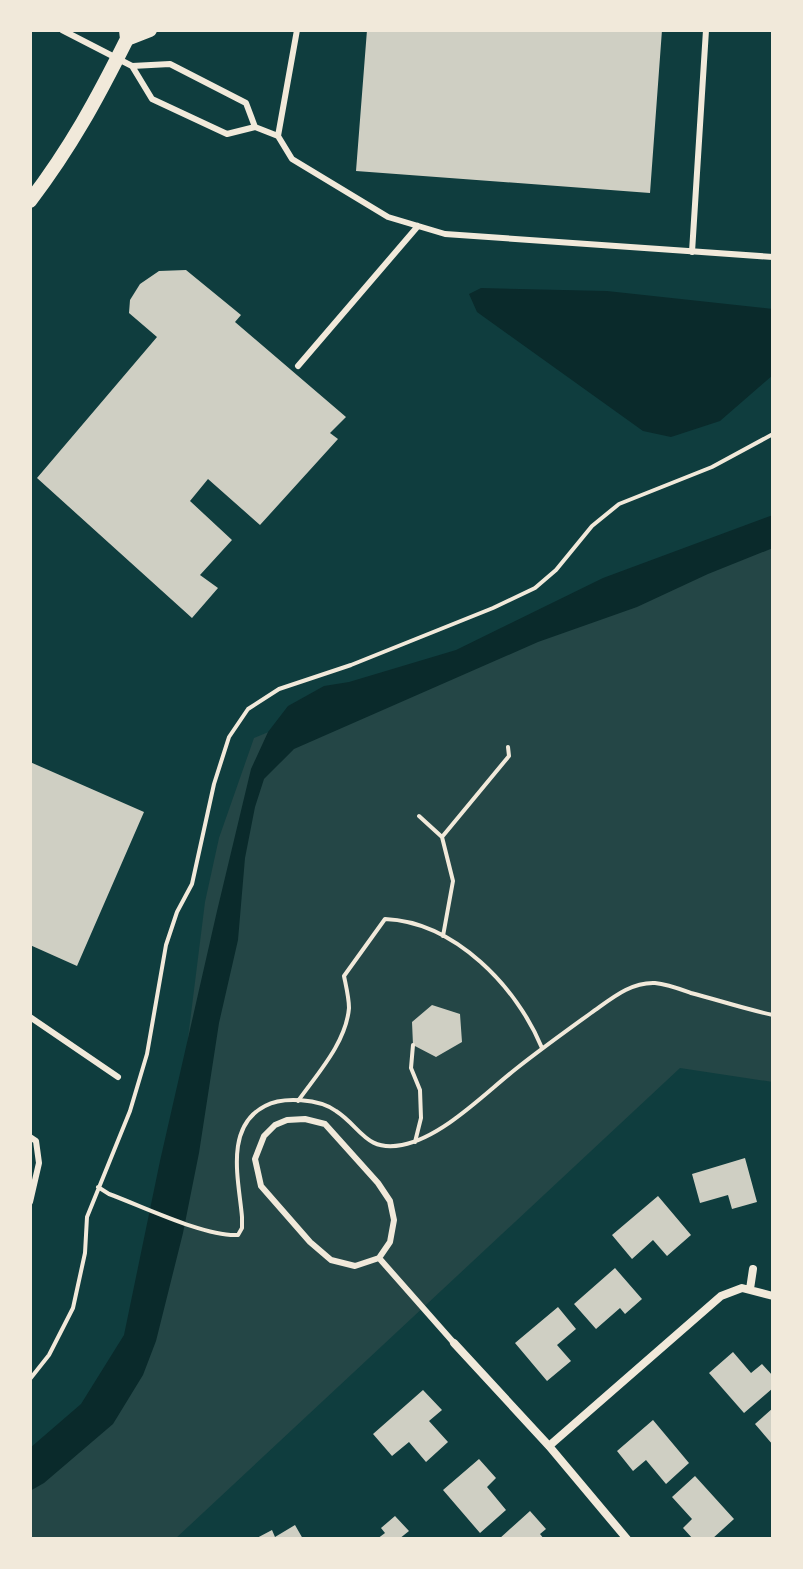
<svg xmlns="http://www.w3.org/2000/svg" width="803" height="1569" viewBox="0 0 803 1569" font-family="'Archivo Narrow',sans-serif">
<style>
.green{fill:#244646}
.water{fill:#0a2a2b}
.building{fill:#cfcfc3}
.lines{fill:none;stroke-linecap:round;stroke-linejoin:round}
.path{stroke:#f1e9da;stroke-width:4}
.service{stroke:#f1e9da;stroke-width:6}
.minor{stroke:#f1e9da;stroke-width:8}
.tertiary{stroke:#f1e9da;stroke-width:14}
</style>
<rect width="100%" height="100%" fill="#0f3d3e"/>
<path class="green" d="M773,523V1082L680,1068L175,1539H30V1463L94,1411L138,1335L181,1094L205,902L219,838L254,738Z"/>
<path class="water" d="M481,288L607,291L773,309V375L720,421L671,437L643,431L477,312L469,294Z
M773,515V548L708,574L637,607L538,642L294,749L264,779L255,807L245,858L238,940L219,1023L199,1153L183,1233L156,1341L143,1375L113,1424L44,1483L30,1491V1448L81,1404L124,1335L160,1161L217,911L251,769L268,732L288,706L324,686L349,682L456,650L603,578Z"/>
<path class="building" d="M367,30H662L650,193L356,171Z
M186,270L241,315L235,322L346,417L330,433L338,439L260,525L208,479L190,501L232,540L200,575L218,588L192,618L37,478L157,337L129,313L130,300L140,284L159,271Z
M30,762L144,812L77,966L30,945Z
M432,1005L460,1014L462,1042L436,1057L413,1045L412,1022Z
M745,1158L757,1202L732,1209L728,1195L700,1203L692,1174Z
M658,1196L691,1235L667,1256L653,1240L632,1259L612,1235Z
M615,1268L642,1299L625,1314L620,1308L596,1329L574,1304Z
M558,1307L576,1329L557,1345L571,1361L547,1381L515,1343Z
M733,1352L751,1373L762,1364L773,1376V1388L744,1413L709,1373Z
M423,1390L442,1410L429,1421L448,1442L426,1462L409,1442L392,1456L373,1434Z
M773,1408V1445L755,1424Z
M653,1420L689,1463L666,1484L646,1460L633,1471L617,1451Z
M479,1459L496,1478L487,1487L506,1510L480,1533L443,1490Z
M695,1476L734,1519L712,1539H693L683,1528L692,1519L672,1497Z
M530,1511L546,1529L540,1534L544,1539H499Z
M395,1516L409,1531L399,1539H377L385,1533L381,1528Z
M295,1525L303,1539H255L272,1530L275,1537Z"/>
<g class="lines">
<path class="path" d="M419,816L442,837L453,881L443,936
M442,837L509,756L508,747
M413,1045L411,1068L420,1090L421,1118L415,1142
M298,1101C317,1074 346,1043 349,1008C349,998 346,986 344,976L385,919C455,922 517,987 542,1048
M98,1187L109,1194C142,1206 205,1237 238,1235L242,1228V1217C239,1181 224,1127 265,1106C283,1096 320,1099 336,1111C361,1127 365,1152 402,1145C443,1137 485,1093 517,1068C541,1049 566,1031 591,1013C611,999 630,982 655,983C667,984 680,989 691,993C718,1000 745,1009 773,1015
M30,1379L49,1355L73,1308L85,1253L87,1217L130,1111L147,1054L166,945L177,912L192,884L214,784L229,737L248,709L279,689L351,665L493,608L535,588L556,570L592,526L619,504L712,467L773,434"/>
<path class="service" d="M62,30L132,66
M255,127L246,103L170,64L132,66L152,99L227,134L255,127L278,136L297,30
M278,136L292,159L388,217L445,234L773,257
M692,252L706,30
M298,366L418,226
M30,1017L118,1077
M30,1137L36,1141L39,1163L30,1202
M379,1258L390,1242L394,1220L390,1201L378,1183L325,1124L305,1119L287,1120L275,1125L264,1136L255,1159L261,1186L310,1242L331,1260L355,1266L379,1258L454,1343"/>
<path class="minor" d="M750,1289L753,1269
M454,1343L549,1446L627,1539
M549,1446L721,1296L742,1288L773,1296"/>
<path class="tertiary" d="M127,39L150,30
M30,201C71,147 97,99 127,39L126,30"/>
</g>
<rect width="803" height="1569" fill="none" stroke="#f1e9da" stroke-width="64"/>
</svg>
